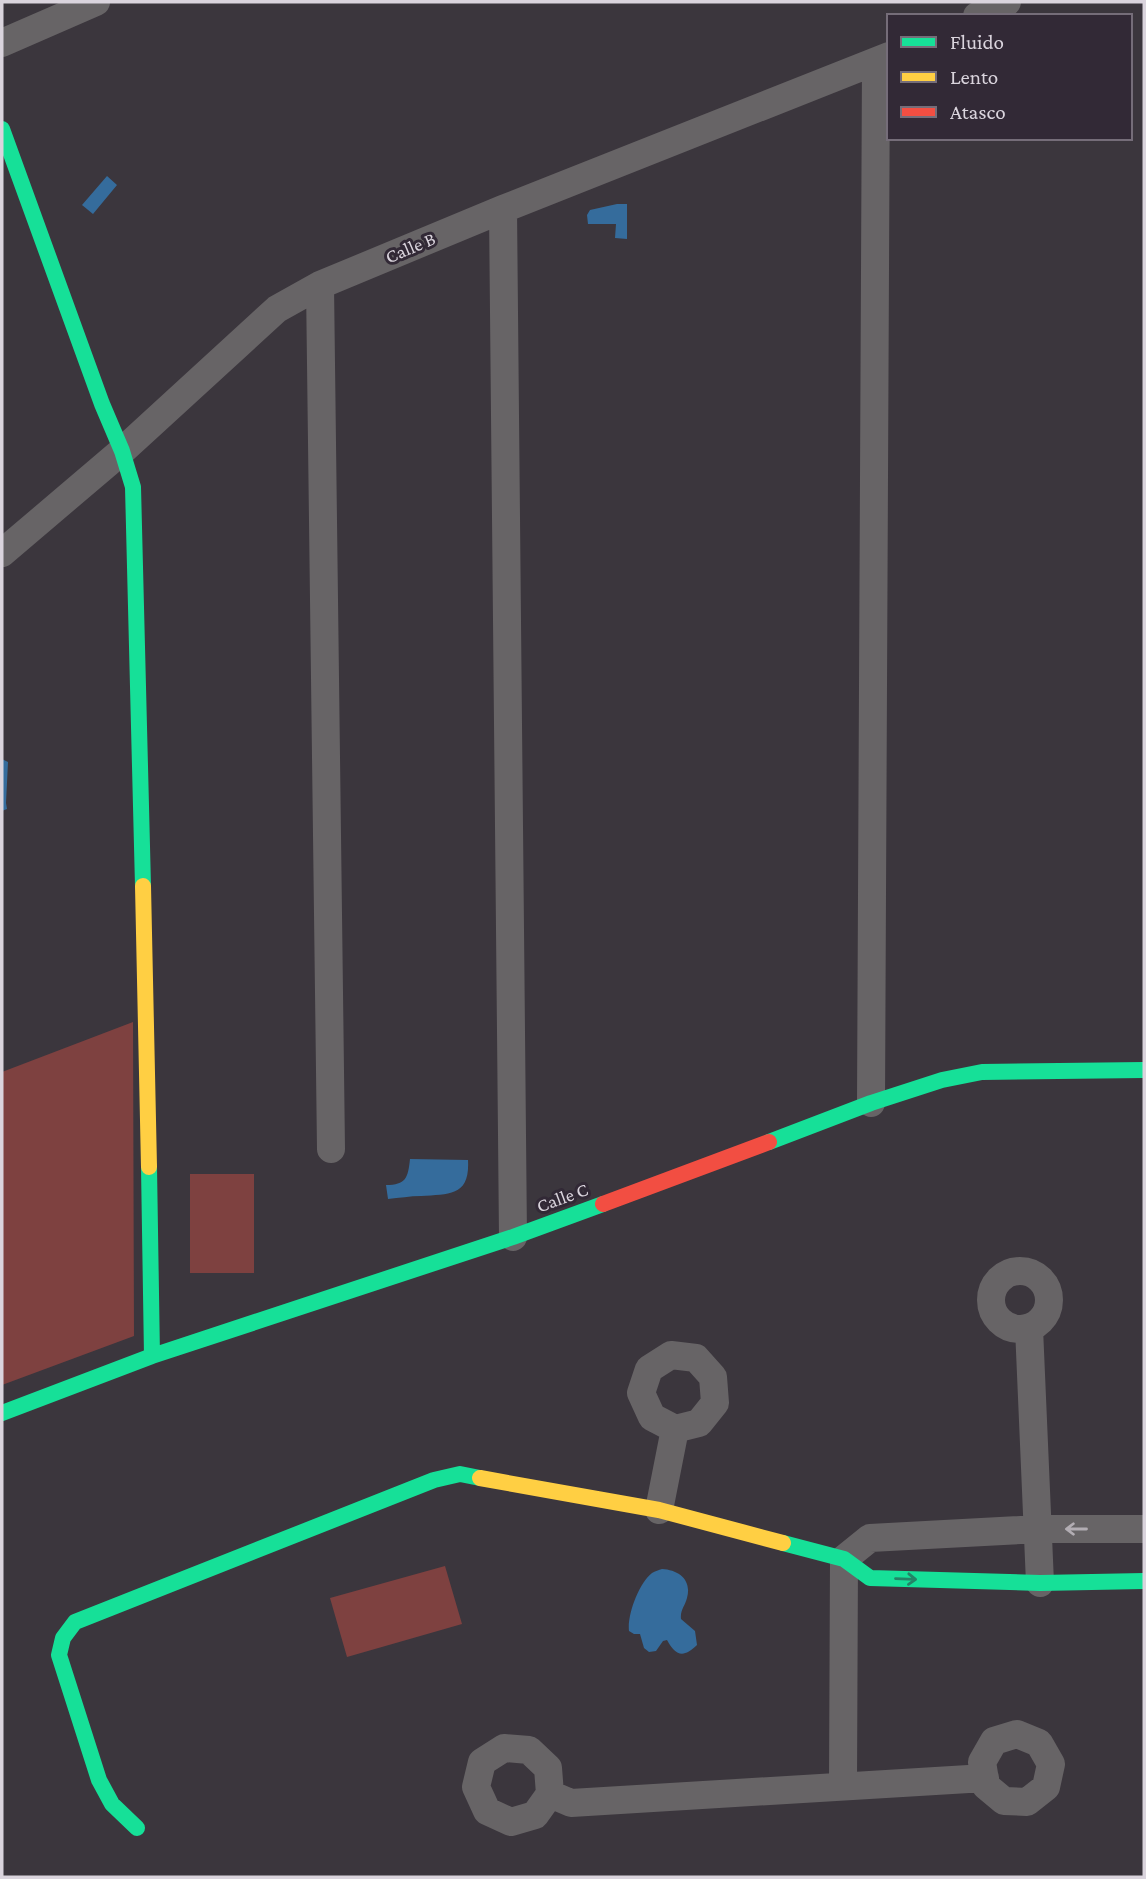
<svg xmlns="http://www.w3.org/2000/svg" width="1146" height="1879" viewBox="0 0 1146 1879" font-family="'Crimson Pro',serif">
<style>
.green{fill:#7e4140}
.water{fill:#356c9c}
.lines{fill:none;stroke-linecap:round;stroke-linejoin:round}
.street{stroke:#676466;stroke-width:28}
.fast{stroke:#16e098;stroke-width:16}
.slow{stroke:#ffcf43;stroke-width:16}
.jam{stroke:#f24e42;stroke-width:16}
.oneway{stroke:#b2adb3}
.oneway2{stroke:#248467}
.labels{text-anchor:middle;stroke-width:6;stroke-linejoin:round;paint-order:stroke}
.street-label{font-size:19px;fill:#dad4dd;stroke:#322936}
</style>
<rect width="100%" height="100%" fill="#3b363d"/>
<path class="green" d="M133,1022L134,1336L2,1385V1072Z
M190,1174H254V1273H190Z
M445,1566L462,1624L347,1657L330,1598Z"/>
<path class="water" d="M107,176L117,185L93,214L82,205Z
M617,204H627V239L615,238L616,224H588L587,215L590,210Z
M2,759L8,762L6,803L7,809L2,811Z
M410,1159L468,1160C470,1196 450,1194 421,1196C410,1196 399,1198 388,1199L386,1185C406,1185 408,1178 410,1159Z
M662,1569C679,1570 692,1580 687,1598C685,1606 680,1610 681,1619L695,1631L697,1645C683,1659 675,1655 667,1640L663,1641L656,1651L649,1652L644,1648L640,1634H634L629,1631C627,1615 639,1583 652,1573C655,1571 659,1570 662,1569Z"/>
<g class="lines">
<path class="street" d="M977,16L1007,2
M2,43L96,2
M503,209L513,1237
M320,285L331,1149
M2,553L122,451L277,309L320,285L503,209L889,56
M871,1103L876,62
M991 1300a29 29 0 1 1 58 0a29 29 0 1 1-58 0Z
M1029,1328L1040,1583
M671,1355L696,1358L713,1377L715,1403L699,1423L675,1429L652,1417L641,1393L649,1369Z
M659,1510L675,1429
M1017,1734L1039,1743L1051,1764L1046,1787L1027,1802L1004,1801L986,1786L982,1762L994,1741Z
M504,1748L529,1750L548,1768L550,1794L535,1815L511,1822L487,1811L476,1787L482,1762Z
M843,1785L844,1559L870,1538L1039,1529H1144
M550,1794L571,1803L985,1778"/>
<path class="fast" d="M2,129L102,404L122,451L133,487L143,886
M769,1142L871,1103L942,1080L982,1072L1144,1070
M149,1167L152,1356
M2,1413L152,1356L513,1237L603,1204
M783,1543L844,1559L870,1578L1040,1583L1144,1581
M137,1828L112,1804L99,1780L59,1655L63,1638L75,1622L434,1480L460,1474L480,1478"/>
<path class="slow" d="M143,886L149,1167
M480,1478L659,1510L783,1543"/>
<path class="jam" d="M603,1204L769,1142"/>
</g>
<defs><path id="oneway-shaft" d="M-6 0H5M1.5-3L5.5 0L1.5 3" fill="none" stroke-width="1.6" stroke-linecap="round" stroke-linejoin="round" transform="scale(1.75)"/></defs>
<use class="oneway" href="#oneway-shaft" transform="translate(1076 1529) rotate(180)"/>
<use class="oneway2" href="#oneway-shaft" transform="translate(906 1579) rotate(2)"/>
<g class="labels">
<g class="street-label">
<text transform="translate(410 247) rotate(-23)" y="7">Calle B</text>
<text transform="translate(562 1197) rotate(-20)" y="7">Calle C</text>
</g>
</g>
<rect width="1146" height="1879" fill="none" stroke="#dad4dd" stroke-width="7"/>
<rect x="887" y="14" width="245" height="126" fill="#322936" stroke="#756d79" stroke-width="2"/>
<rect x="901" y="37" width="35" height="10" fill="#16e098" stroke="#756d79" stroke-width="2"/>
<text x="950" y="49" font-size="21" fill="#dad4dd">Fluido</text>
<rect x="901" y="72" width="35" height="10" fill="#ffcf43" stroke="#756d79" stroke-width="2"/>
<text x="950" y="84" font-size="21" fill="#dad4dd">Lento</text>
<rect x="901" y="107" width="35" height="10" fill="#f24e42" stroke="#756d79" stroke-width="2"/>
<text x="950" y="119" font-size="21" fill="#dad4dd">Atasco</text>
</svg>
